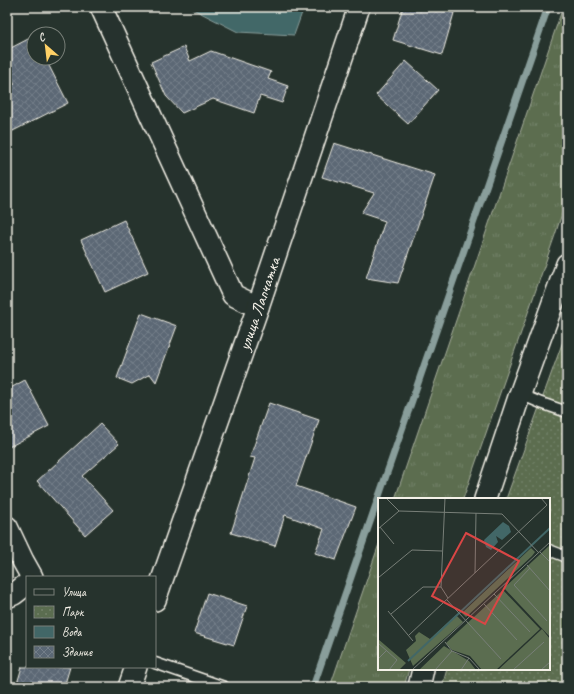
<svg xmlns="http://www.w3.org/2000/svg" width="574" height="694" viewBox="0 0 574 694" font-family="Caveat,sans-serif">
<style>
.grass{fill:url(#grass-tufts);stroke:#a8af9c}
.park{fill:url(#park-dots);stroke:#a8af9c}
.water{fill:#426767;stroke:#899e9b}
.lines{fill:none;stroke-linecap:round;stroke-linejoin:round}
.stream{stroke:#899e9b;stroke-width:7}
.building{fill:url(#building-cross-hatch);stroke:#f4f1e8}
.lane-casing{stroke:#f4f1e8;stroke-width:13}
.street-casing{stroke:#f4f1e8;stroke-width:24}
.lane{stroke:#26332d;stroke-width:10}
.street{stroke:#26332d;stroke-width:21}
.labels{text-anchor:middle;stroke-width:3.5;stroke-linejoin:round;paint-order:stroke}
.street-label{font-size:17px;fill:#f4f1e8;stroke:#26332d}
.inset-river{fill:none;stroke:#426767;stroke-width:2}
.inset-road{fill:none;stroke:#787f78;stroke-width:1}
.view{fill:#da4645;fill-opacity:0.15;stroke:#da4645;stroke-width:2}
.inset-edge{fill:none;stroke:#f4f1e8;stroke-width:2}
</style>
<defs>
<pattern id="grass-tufts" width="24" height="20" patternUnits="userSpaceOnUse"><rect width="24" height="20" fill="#5b6d50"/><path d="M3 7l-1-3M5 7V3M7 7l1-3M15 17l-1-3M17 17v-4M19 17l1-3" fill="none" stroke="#738269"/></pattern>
<pattern id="park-dots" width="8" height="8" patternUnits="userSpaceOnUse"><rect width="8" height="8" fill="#5b6d50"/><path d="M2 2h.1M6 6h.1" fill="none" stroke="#738269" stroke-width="1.8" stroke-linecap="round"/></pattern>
<pattern id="building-cross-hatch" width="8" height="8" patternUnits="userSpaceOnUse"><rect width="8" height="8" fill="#5b6875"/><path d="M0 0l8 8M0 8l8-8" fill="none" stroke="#737e89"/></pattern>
</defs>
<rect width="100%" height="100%" fill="#26332d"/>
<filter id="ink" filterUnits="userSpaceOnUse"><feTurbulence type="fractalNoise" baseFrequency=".025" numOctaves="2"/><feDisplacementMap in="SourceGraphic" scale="8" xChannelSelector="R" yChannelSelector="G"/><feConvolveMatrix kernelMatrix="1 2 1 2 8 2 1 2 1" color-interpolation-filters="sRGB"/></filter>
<g filter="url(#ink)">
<path class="grass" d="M563,7H567V198L555,235L463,499H395Z
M379,544V669H409L404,687H330Z"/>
<path class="park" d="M567,330V687H442L447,669H549V499H506Z"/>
<path class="water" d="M189,7H304L294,35L238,32Z"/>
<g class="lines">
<path class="stream" d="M313,687L548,7"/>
</g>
<path class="building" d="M403,7H436L454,13L442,55L393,40Z
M34,36V58H45L68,103L7,134V88L15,84L7,69V50Z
M184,47L190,61L211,51L271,72L268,79L288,86L282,103L260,96L254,113L213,99L182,113L166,96L151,62Z
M406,61L438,90L408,124L376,95Z
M334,143L435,175L398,283L366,278L385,221L361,213L374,193L322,177Z
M124,220L148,272L105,292L81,240Z
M141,313L177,326L156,382L150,374L132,384L117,378Z
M25,380L49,426L7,448V390Z
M269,403L319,420L296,486L356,507L336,560L315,553L324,529L285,515L275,546L231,533L255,458L250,457Z
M100,424L119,444L82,476L113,510L85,535L37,481Z
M207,593L247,606L234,645L194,633Z
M22,667H70L64,687H16Z"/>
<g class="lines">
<defs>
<path id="lane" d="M520,394L541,403L567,412
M549,550L567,557
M155,663L224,687"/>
<g id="street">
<path d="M101,7L233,295L258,307"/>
<path d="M485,499L520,394L567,264"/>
<path d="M7,527L23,561L32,577"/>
<path d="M7,597L14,594L27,584"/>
<path id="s1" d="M155,600L258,307L359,7"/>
<path d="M129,687L136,667"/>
<path d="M419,687L423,669"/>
</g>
</defs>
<use href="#lane" class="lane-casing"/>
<use href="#street" class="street-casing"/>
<use href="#lane" class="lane"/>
<use href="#street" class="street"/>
</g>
</g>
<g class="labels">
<g class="street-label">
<text dy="6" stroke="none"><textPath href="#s1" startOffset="314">улица Лапчатка</textPath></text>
</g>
</g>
<g transform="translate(378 498)">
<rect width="172" height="172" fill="#26332d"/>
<path d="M153,50L157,54L154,58L88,119L84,115ZM78,117L85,124L35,168L28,152L38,143L37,138L41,134L52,141Z" fill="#5b6d50"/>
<path d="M172,47V139L126,90ZM125,92L162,131L118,172H104L92,158L74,152L68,145ZM164,131L172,141V172H120ZM0,141L28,165L21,172H0ZM66,148L91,163L98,172H41Z" fill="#5b6d50"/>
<path d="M125,24L131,28L133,34L124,42L118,38L120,44L113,52L108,49L106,42Z" fill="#426767"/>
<path class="inset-river" d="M30,163L172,30"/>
<path class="inset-road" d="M8,0L21,13L124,16L161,55M67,0L63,89L70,100M2,29L16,46M0,31L21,13M162,54L172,64M149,67L172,93M152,70L136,87L169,123M97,75L98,15M0,80L34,52L64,53M116,96L152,134M69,102L123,161M106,106L139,142M10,113L35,143M13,116L45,89H63M31,137L169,7L163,0M67,144L74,153L91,160L102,172M0,145L19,162L11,172M0,161L9,152M34,172L172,44M57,172L74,153M83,172L91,160M135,172L166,144M163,172L172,164"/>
<path class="view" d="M88,35L141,63L107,126L54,98Z"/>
<rect width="172" height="172" class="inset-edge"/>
</g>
<rect width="574" height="694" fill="none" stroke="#26332d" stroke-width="24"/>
<rect x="12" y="12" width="550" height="670" fill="none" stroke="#f4f1e8" stroke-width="1.5" filter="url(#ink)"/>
<rect x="26" y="576" width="130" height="92" fill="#26332d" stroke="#787f78"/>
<rect x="34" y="589" width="20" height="6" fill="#26332d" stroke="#787f78"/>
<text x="62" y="596" font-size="12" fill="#f4f1e8">Улица</text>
<rect x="34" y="606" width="20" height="12" fill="url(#park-dots)" stroke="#787f78"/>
<text x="62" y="616" font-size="12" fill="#f4f1e8">Парк</text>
<rect x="34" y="626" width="20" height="12" fill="#426767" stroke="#787f78"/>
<text x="62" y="636" font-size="12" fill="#f4f1e8">Вода</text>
<rect x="34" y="646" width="20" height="12" fill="url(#building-cross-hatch)" stroke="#787f78"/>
<text x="62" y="656" font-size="12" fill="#f4f1e8">Здание</text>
<g transform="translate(46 46) rotate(332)"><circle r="19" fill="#26332d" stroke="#787f78"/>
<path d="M0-3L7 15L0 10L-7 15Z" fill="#ffd166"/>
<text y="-6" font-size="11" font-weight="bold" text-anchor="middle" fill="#f4f1e8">С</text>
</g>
</svg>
